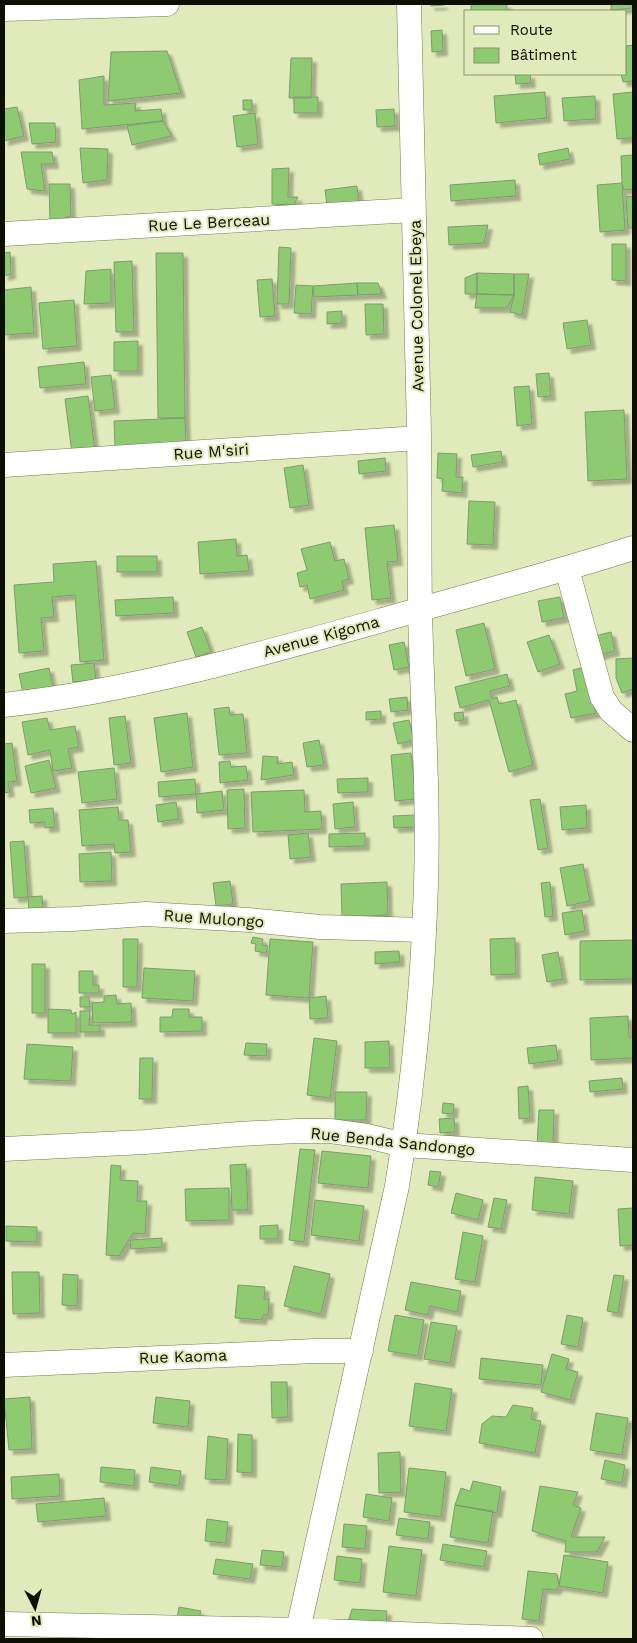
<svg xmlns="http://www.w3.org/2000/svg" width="637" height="1643" viewBox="0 0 637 1643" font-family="'Work Sans',sans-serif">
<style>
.building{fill:#8dca70;stroke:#7f9a73;filter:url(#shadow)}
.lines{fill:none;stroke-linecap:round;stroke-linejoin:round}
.minor-casing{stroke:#727a4e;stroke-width:25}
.minor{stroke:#fff;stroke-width:24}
.labels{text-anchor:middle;stroke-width:4;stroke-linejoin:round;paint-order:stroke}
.street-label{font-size:16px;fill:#0d0f01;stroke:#e1eaba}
</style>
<defs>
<filter id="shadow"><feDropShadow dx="4.5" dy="4.5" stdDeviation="1" flood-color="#0004"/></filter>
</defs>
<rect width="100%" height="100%" fill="#e1eaba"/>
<path class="building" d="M430,4H443L444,5L431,6Z
M471,4H507V11H471Z
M611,4H633V8L611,10Z
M442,30L443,51L432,52L431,31Z
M633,45V81L623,82L621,74H626V46Z
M167,51L181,93L108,101L111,52Z
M291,58H312L311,98H289Z
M515,74H530L531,83L516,84Z
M104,76V105L136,103L135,111L161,109L163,121L82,129L79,80Z
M545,92L547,118L496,123L494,96Z
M633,92V138L617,139L613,94Z
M595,96L596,119L564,121L562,98Z
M294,97H318V113H294Z
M243,100H252V110H243Z
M17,107L24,136L4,141V109Z
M394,109L395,126L377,127L376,110Z
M255,113L258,144L237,147L233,116Z
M163,121L172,136L132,145L127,126Z
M29,123H55L56,142L32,144Z
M80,148L108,149L107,180L83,183Z
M568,148L570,159L540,165L538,154Z
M21,152H52L54,164H41L45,191L27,189Z
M633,155V189L624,190L622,183L621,156Z
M289,168L288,197H298L294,205L272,204V169Z
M515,180L516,196L451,201L450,185Z
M622,183L625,230L600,232L597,185Z
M49,184H70L71,216L50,222Z
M357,186L359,201L327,205L325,190Z
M633,196V228H628L626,197Z
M488,225L484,243L449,245L448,227Z
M612,244H626V281L612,280Z
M279,247L291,248L289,304H277Z
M10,252L11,274L4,276V253Z
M156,253H183L185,418H158Z
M132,261L134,332H116L114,262Z
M111,269V303L84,304L86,271Z
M477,273L514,274V295L477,294Z
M477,273V294H465V278Z
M514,274H529L522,315L510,312L514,295Z
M272,279L275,316L260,317L257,280Z
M357,283H378L382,294L358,295Z
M357,283L358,295L314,297L313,286Z
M296,285L313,286L311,314L294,313Z
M31,287L34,333L4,335V290Z
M477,294L514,295L507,308H475Z
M74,300L77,346L43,349L39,303Z
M365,304H383L384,334L366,335Z
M342,311V323L327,324V312Z
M587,320L591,345L567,349L563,323Z
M138,341V371H114V342Z
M84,362L86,384L40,388L38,367Z
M549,373L551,396L538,397L536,374Z
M111,375L115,409L95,411L91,377Z
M529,386L532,424L517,426L514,387Z
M88,396L95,451L72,454L65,399Z
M624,410L627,479L588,481L585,412Z
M185,418L186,444L115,447L114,421Z
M501,451L503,462L473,467L471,455Z
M438,453L457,454L456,477H463L462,493L442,491L443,479L437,478Z
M385,458L386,471L359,474L358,461Z
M303,465L309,505L290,508L284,468Z
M469,501L495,502L493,545L467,544Z
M394,525L398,561L387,562L391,598L372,600L365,528Z
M236,539L237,556L247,555L249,571L200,574L198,542Z
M330,542L335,561L344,559L349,579L342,581L344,590L310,599L307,585L300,587L297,573L307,570L301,549Z
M117,556H157V572H117Z
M96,561L104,660L80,662L75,595L52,597L54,617L41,618L44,651L19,653L14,585L54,582L53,564Z
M173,597L174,613L116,616L115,600Z
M560,597L564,618L542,622L538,601Z
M484,623L495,669L466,676L456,630Z
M202,627L211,652L196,657L187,632Z
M611,632L615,651L595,656L591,637Z
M549,635L560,664L538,672L527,642Z
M404,642L409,667L394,670L389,645Z
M633,658V689L622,693L616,678V659Z
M94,663L96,680L73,682L71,665Z
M585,667L596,713L571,718L565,694L577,691L573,670Z
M49,668L53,688L23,693L19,674Z
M507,674L510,686L490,691L492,699L497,697L499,704L516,700L533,765L509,772L489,700L460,708L455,687Z
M407,697L408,710L391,712L389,699Z
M229,707L230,715L243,714L247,753L219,755L214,709Z
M381,711V719L366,720V712Z
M463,712L464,720L455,721L454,713Z
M187,713L193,767L161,772L154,718Z
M125,716L131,763L114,765L109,718Z
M47,718L50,730L75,726L79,747L68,749L72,768L53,771L50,750L28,755L22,722Z
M409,720L414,740L398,744L393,723Z
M319,740L324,765L307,767L303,743Z
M12,743L17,781L8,782L10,792L4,793V744Z
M411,753L416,799L395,801L391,755Z
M263,756L278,757L277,764L292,762L294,775L261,780Z
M49,760L56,788L31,793L25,766Z
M230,761L231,767L246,766L248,780L220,783L219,762Z
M114,768L117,799L82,803L78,772Z
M368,778V792L338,793L337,779Z
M195,779L196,794L159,797L158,782Z
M244,789L245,828L228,829L227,790Z
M304,790L305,812L321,811L322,829L253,832L251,792Z
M222,791L224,810L197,813L196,794Z
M540,799L548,848L538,850L530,800Z
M176,802L179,819L158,822L156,805Z
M353,802L355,827L335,829L333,804Z
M586,805L587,828L562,830L560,807Z
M118,807L119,820H128L131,852L115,853L114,844L82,846L79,810Z
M53,808L55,827L45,828V822L30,823L29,810Z
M414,815L415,827L394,828L393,816Z
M308,833L311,857L290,859L288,835Z
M365,833V846L329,847V834Z
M24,841L28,897L14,898L10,842Z
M111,852L112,881L80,882L79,854Z
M583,864L590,901L567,906L560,868Z
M230,881L233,904L216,906L213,883Z
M387,882L388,915L342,917L341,884Z
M550,882L553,916L545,917L541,883Z
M42,896L43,912L29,913L28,897Z
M582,910L585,931L565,935L562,913Z
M253,937L263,939L262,945L268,946L266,953L255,951L256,944L251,943Z
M515,938L516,974L491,975L490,939Z
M123,939H138L137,987H123Z
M270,939L313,942L309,998L266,995Z
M633,940V979L580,980V941Z
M399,951L400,962L375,964V952Z
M558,952L563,979L547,982L542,955Z
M32,964H45V1013H32Z
M144,968L195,971L193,1001L142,998Z
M79,971H93V985H99V993H79Z
M116,995L117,1004L131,1003L132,1022L93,1023L92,1003L104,1002V996Z
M326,996L328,1018L310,1019L309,998Z
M80,997H89L90,1007H80Z
M48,1009L71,1010L72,1014L76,1012V1033H48Z
M173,1009H189V1017H202V1031L160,1032V1017H172Z
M80,1011H90L89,1025H100V1032H80Z
M628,1016L629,1037H633V1058L591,1060L590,1018Z
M314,1038L337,1041L330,1098L307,1095Z
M389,1041L390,1068H365V1042Z
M246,1043L267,1044L266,1056L244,1055Z
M27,1044L73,1047L71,1081L24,1079Z
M556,1045L558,1060L529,1064L527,1048Z
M140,1058H153L152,1099H139Z
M622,1078L623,1089L590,1092L589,1081Z
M528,1086L530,1118L519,1119L518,1087Z
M335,1092H367L366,1120H335Z
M443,1103L454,1104L453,1114L442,1113Z
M539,1110H554L553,1147L537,1146Z
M454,1118L455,1132L440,1133L439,1119Z
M300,1149L315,1150L304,1242L289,1240Z
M322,1151L371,1156L368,1188L318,1183Z
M246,1164L248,1210H232L230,1165Z
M111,1165L121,1166L120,1180L138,1181L137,1201H147L145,1234L133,1233L119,1256L106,1255Z
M430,1171L441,1172L438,1187L428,1185Z
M535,1177L573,1181L569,1214L532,1210Z
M229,1188V1220L186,1221L185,1189Z
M456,1193L483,1200L478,1220L451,1213Z
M494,1198L507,1200L501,1229L488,1227Z
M315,1200L364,1206L359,1241L311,1235Z
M633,1208V1245L620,1246L618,1209Z
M278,1225V1239H260V1226Z
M6,1226L37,1227V1242L6,1241Z
M463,1232L483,1236L475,1282L455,1279Z
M162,1238V1247L131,1249L130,1240Z
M294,1266L330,1274L321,1314L284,1306Z
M12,1272H39L40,1313L13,1314Z
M63,1274L78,1275L77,1306L62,1305Z
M614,1275L624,1276L618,1313L607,1311Z
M411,1282L461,1291L457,1312L430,1306L428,1315L405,1310Z
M238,1285L265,1287L264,1299H269L268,1315H263L262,1320L235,1318Z
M395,1315L424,1320L418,1356L388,1351Z
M567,1315L583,1318L578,1347L561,1344Z
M431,1322L457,1326L450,1363L424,1359Z
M552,1354L569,1359L566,1369L578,1372L570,1400L541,1392Z
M481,1358L543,1365L541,1385L479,1379Z
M271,1382H287L288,1417L272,1418Z
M415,1383L452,1389L446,1431L409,1426Z
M30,1397L32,1449L9,1450L4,1399Z
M156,1397L190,1401L188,1427L153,1423Z
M513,1405L533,1408L531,1419L541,1421L535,1453L479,1443L482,1424L492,1416L506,1417Z
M596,1413L628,1418L622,1455L590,1450Z
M238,1434L252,1435V1473L237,1472Z
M208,1436L228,1439L226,1480L205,1479Z
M400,1452L401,1492L379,1493L378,1453Z
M605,1460L625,1465L622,1483L601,1479Z
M101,1467L135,1470L134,1486L100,1482Z
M151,1467L181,1471L179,1486L149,1482Z
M409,1468L446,1472L441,1517L404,1512Z
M59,1474L60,1496L12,1499L11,1477Z
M473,1481L501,1487L497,1513L455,1505L461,1488L470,1491Z
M540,1486L578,1492L573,1505L581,1508L571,1537H605L597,1552H565L566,1541L532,1531Z
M366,1494L392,1498L389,1521L363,1517Z
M104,1498L106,1516L38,1522L36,1504Z
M455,1505L493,1511L488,1543L450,1537Z
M399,1518L430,1522L428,1539L396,1535Z
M207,1519L228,1522L226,1543L205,1541Z
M344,1524L367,1526L365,1549L342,1547Z
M443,1544L487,1551L484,1567L440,1560Z
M389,1546L422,1550L416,1596L383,1592Z
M262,1550L284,1552L282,1567L260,1565Z
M564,1555L608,1562L603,1593L559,1586Z
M337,1556L362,1559L360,1583L334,1580Z
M216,1559L253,1564L250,1579L213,1574Z
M528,1571L557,1574L559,1586L556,1590L543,1589L539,1621L522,1619Z
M179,1607L201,1611L198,1622L177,1618Z
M352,1609L387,1611L386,1627L347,1625Z"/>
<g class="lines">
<defs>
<path id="minor" d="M4,9L167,4
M4,234L413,210
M4,465L419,438
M567,569L602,697L611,711L633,730
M4,705C132,691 262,654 386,619C469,595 552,574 633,548
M4,921L73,919L146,914L249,920L320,927L424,930
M4,1149L145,1142L239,1134L297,1131H330L367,1136L404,1145L633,1160
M4,1365L315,1351H361
M4,1624L298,1630L531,1639
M296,1639L397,1186C413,1087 423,985 426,884C429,793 422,702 420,610C419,553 420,495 419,438C417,293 412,148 409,4"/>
</defs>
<use href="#minor" class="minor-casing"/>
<use href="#minor" class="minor"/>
</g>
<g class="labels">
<g class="street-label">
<text transform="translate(209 222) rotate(-3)" y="6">Rue Le Berceau</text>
<text transform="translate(416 306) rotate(-91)" y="6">Avenue Colonel Ebeya</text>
<text transform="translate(211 451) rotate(-4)" y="6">Rue M'siri</text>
<text transform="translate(321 636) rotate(-15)" y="6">Avenue Kigoma</text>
<text transform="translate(214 918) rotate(4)" y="6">Rue Mulongo</text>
<text transform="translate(393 1141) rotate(6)" y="6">Rue Benda Sandongo</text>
<text transform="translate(183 1356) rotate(-2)" y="6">Rue Kaoma</text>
</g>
</g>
<rect width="637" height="1643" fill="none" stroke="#0d0f01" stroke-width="10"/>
<rect x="464" y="10" width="162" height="65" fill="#e1eaba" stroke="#8c9270"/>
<rect x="474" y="26" width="25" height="8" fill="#ffffff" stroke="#8c9270"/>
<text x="510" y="35" font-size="15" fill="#0d0f01">Route</text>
<rect x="474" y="48" width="25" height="15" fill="#8dca70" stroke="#8c9270"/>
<text x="510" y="60" font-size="15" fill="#0d0f01">Bâtiment</text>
<g transform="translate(35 1608) rotate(174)" stroke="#e1eaba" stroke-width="4" paint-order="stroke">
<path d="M0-4L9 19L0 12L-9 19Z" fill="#0d0f01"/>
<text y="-8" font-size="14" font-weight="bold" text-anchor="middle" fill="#0d0f01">N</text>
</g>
</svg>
